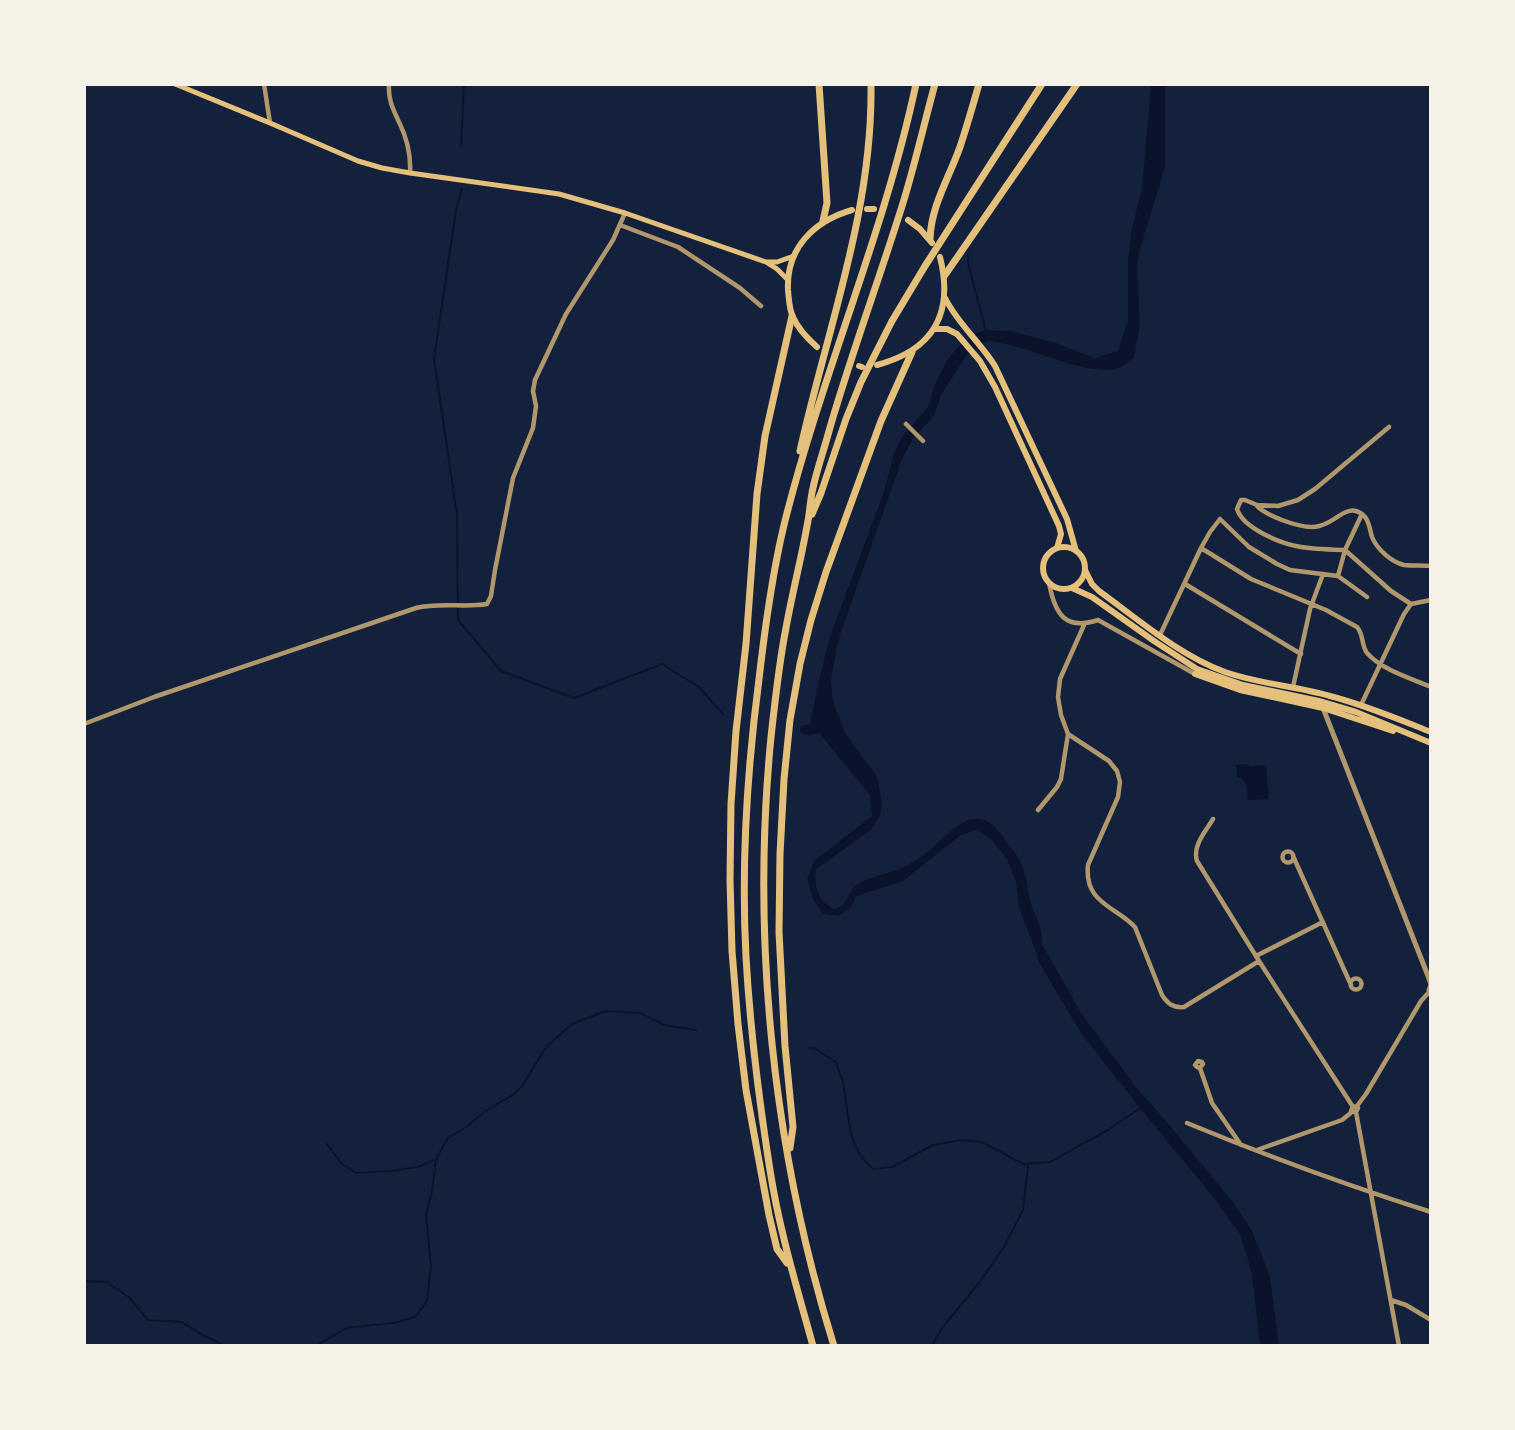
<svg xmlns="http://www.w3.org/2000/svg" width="1515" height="1430" viewBox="0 0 1515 1430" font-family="'Archivo Narrow',sans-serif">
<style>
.water{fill:#0b132b}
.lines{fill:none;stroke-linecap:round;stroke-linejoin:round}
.stream{stroke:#0b132b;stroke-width:2}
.minor{stroke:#b1986c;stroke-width:4.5}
.tertiary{stroke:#b1986c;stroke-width:5}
.secondary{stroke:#e5c07b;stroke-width:5}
.primary{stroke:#e5c07b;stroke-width:6}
.motorway{stroke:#e5c07b;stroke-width:7}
</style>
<rect width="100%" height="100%" fill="#14213d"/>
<path class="water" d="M1151,84H1165V167L1140,249L1137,267L1140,324L1134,357C1130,360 1125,365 1121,367C1091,381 1023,342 987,341L966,356L941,395L934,416L914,437L902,459L838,641L831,681L833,702L845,733L878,778L882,805L880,816L871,830L816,869C814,888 817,900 834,909C850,906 845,893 858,884C873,875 892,874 908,865C915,861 923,856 930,850C949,834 970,804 996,828C1002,834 1006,843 1012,849C1020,858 1025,871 1027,883C1029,889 1028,897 1031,904C1036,919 1043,926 1042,944L1081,1013L1136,1087L1166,1121L1234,1203L1253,1233L1270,1277L1279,1346H1260L1252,1274L1240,1234L1211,1194L1143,1112L1081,1033L1041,966L1019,907L1016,882L1007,859L992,840L977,830L961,835L903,881L856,896L851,907L839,916L823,914L813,899L807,879L814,861L872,816L870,795L819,733C812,735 807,737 800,732L801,726L810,724L819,679L831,634L884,492L893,456L902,437L929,406L934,386L946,362L957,348L979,332L985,330L1010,331L1056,343L1095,358L1118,351L1128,320V261L1131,231L1142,190Z
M1248,764L1250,766L1266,765L1269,799L1248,800C1247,789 1248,781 1237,776L1236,765Z"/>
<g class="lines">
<path class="stream" d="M461,146L464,84
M462,189L456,210L434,359L457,515L458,620L501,671L574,698L662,664L699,687L723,714
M968,254V263L986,331
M809,1048H814L836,1062C838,1069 841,1076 843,1083C850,1115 845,1146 873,1169L892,1167L933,1145L961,1140L982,1142L1023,1164L1050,1162L1108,1130L1139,1109
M327,1144L341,1163L356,1173L390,1171L418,1167L434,1160
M84,1281L107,1282L130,1298L148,1320L182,1322L201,1334L225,1346
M316,1346L346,1328L394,1323L415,1317L427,1301L431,1266L426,1215L432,1192L436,1159L448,1138L469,1125L484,1112L514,1094L522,1086L546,1047L572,1024L605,1011L640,1013L665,1025L696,1030
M932,1346L942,1328L979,1283L1004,1247L1023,1210L1028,1166"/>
<path class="minor" d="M264,84L270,123
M389,84C388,100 393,109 399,122C407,138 411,156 410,173
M620,225L678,247L740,288L761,306
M906,424L923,441
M1389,427L1315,489L1298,500L1278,506L1257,505L1245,500H1241L1237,509C1241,520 1250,526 1260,532C1290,549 1311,549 1345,550L1391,591L1411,604
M1257,506C1267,516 1297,527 1312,527C1316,527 1323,525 1327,523C1336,519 1347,508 1356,511C1369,515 1369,527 1372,537C1377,549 1391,562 1404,565C1412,566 1422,565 1431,566
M1201,548L1251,579L1326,610L1357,627C1364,635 1361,645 1367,653C1382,670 1410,678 1431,687
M1338,576L1345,550L1362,514
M1049,583C1055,614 1065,631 1098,620L1195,674
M1185,584L1301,654
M1084,625L1060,679L1058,697L1061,715L1068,734L1109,761L1117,771L1120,782L1118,797L1088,865C1084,903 1115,906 1135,927L1162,995C1168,1004 1173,1008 1184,1007L1259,961
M1160,635L1201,548L1210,532L1220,519L1249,547L1277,564L1290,570L1338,576L1367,597
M1293,687L1310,609L1323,574
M1361,705L1404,614L1411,604L1431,600
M84,724L154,697L416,608C440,602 464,608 487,604L491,596L495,570L513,478L533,428L536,406L533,391L535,380L566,314L613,240L625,213
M1038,810L1057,787L1061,779L1068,734
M1213,819C1206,831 1192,846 1197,861L1259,961L1353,1107
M1282.5 857a5.5 5.5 0 1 1 11 0a5.5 5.5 0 1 1-11 0Z
M1293,856L1351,985
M1256,956L1323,922
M1350.5 984a5.5 5.5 0 1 1 11 0a5.5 5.5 0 1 1-11 0Z
M1200,1068L1203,1064L1202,1062L1198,1061L1195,1065L1197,1067L1200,1068L1212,1103L1241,1145
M1357,1106L1366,1094L1421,1001L1430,991
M1356,1112L1351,1111L1353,1106L1358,1108L1356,1112L1399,1346
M1187,1123C1267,1156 1349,1186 1431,1212
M1257,1150L1342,1120L1352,1112
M1391,1300L1406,1305L1431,1320"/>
<path class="tertiary" d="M1323,708L1428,976L1431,985L1429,990L1431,992"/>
<path class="secondary" d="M175,84L270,123L358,161L382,168L410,173L559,194L625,213L766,262L777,269L788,280
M766,262H777L794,256"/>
<path class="primary" d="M867,209H874
M908,220L920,229L932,243
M945,298C958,324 980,342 995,366L1067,519L1076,551
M934,329H947L957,334L980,361L995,387L1059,526L1061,534L1057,548
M817,347C808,339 798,329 793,317C789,309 789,299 788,290C786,248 814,221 852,210
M877,365C934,350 954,313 940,257
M859,366L862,367
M1043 568a21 21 0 1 1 42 0a21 21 0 1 1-42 0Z
M1085,570L1092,584L1099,591C1139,620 1179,655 1225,672C1259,684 1296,686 1330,696C1365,705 1398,719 1431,732
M1072,588L1092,597L1154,641L1197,669L1243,685L1319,701L1356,712L1431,743
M1195,674L1240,690L1323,708L1393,731"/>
<path class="motorway" d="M819,84L827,203L823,221
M930,239C931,206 949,178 960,147C967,126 973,105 979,84
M945,275L1077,84
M800,451C827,329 873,211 871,84
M812,514L821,493L846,419L861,382L892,321L925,266L1042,84
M790,1148L793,1127L785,1046L779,932L780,854L784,779L790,720L800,664L811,620L826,572L881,421L912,352
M787,1263L777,1249L769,1215L746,1090L738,1024L732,951L730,880L731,804L736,731L746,644L757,494L765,436L792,316
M813,1346C797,1288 779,1229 770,1170C759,1100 750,1028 746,957C741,864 747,771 759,679C765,627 772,575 784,525C821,376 884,234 916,84
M834,1346C773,1151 751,940 771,737C775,701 779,663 786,628C792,594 801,560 807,526C810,513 810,500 813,488C817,469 824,450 829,431C851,355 879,280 903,203C915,164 924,124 935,84"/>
</g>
<rect width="1515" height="1430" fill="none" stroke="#f6f1e7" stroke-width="172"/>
</svg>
